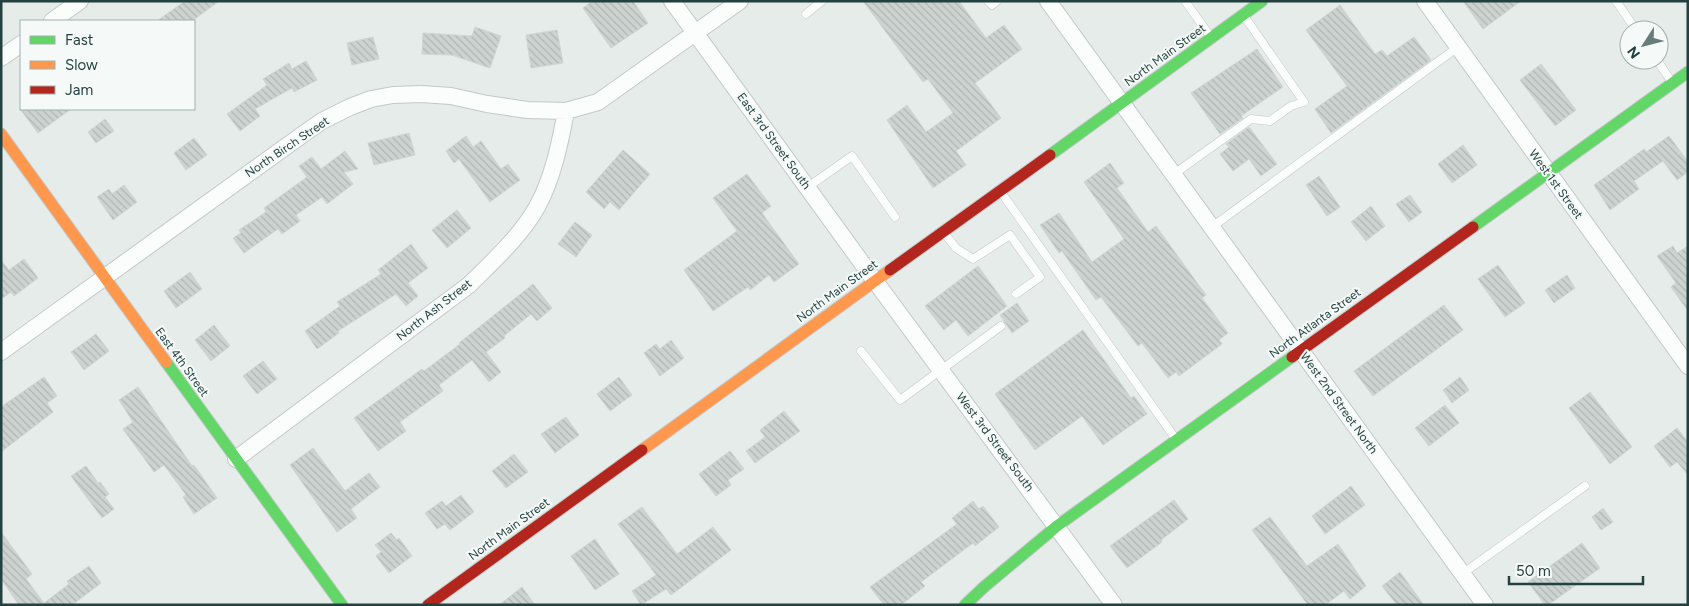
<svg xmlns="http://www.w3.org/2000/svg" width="1689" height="606" viewBox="0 0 1689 606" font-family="Figtree,sans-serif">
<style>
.building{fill:url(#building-back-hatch);stroke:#cfd5d3}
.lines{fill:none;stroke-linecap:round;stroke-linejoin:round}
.lane-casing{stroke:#c3c9c7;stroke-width:9}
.street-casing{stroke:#c3c9c7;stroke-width:18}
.fast-casing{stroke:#c2c9c8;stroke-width:13}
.slow-casing{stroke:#c2c9c8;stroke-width:13}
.jam-casing{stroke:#c2c9c8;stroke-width:13}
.lane{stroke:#fbfcfc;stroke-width:8}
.street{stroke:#fbfcfc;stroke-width:16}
.fast{stroke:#63d668;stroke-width:11}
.slow{stroke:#ff974d;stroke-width:11}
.jam{stroke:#b3261e;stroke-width:11}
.labels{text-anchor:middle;stroke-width:4;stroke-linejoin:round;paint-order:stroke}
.street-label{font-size:12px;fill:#23413e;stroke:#f5faf9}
</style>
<defs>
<pattern id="building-back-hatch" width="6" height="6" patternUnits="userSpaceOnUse" patternTransform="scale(1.25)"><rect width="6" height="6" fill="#cdd3d1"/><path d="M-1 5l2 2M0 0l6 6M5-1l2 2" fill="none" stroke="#b0b6b4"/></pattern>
</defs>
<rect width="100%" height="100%" fill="#e6ecea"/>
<path class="building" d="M185,1H219L192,21H157Z
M592,1H633L648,23L611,48L583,8Z
M863,1H959L986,38L1004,25L1022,49L975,83L1001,118L956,151L966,165L933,188L887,120L907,105L926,132L953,113L928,79L923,82Z
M1463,1H1521L1483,29Z
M1340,5L1375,54L1382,50L1387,56L1414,37L1431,60L1331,133L1315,109L1347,86L1306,30Z
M475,27L501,36L490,68L452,55L422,54L423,33L472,36Z
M557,30L563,63L531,68L526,35Z
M373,37L379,59L352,65L347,43Z
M1257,49L1283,87L1241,116L1243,118L1220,134L1191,93Z
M306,61L317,80L294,92L292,88L255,109L260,116L240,131L227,114L267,85L263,79L289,63L292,69Z
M1541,64L1576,110L1555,126L1520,80Z
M20,109H71L38,133Z
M105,119L114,131L96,143L88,132Z
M1249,127L1277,164L1261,176L1249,159L1233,171L1220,154L1229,147L1226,144Z
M409,133L415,155L374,165L368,143Z
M466,136L473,147L481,141L501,169L508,164L520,180L490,202L459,159L454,163L446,151Z
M1669,136L1688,162V172L1677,180L1663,161L1634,181L1639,189L1610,210L1594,185L1644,149L1646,152Z
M194,138L207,155L186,170L174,153Z
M1463,145L1477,165L1452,183L1438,164Z
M623,150L650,174L619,210L610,202L604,209L586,192Z
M345,151L358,169L344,172L353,184L327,204L322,197L296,215L300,221L282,234L278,229L244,253L233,238L241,233L239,230L266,212L264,208L307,177L299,166L312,157L321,169Z
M1110,163L1124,183L1117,188L1148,232L1156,226L1206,295L1202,298L1228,333L1219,340L1222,344L1179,376L1176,372L1168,378L1142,343L1138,346L1101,297L1096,300L1062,251L1059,253L1040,225L1059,213L1092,262L1124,239L1084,182Z
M747,174L771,206L762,213L799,264L774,282L769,275L750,290L748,287L713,311L684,270L737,231L713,198Z
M1319,176L1340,207L1327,216L1306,185Z
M124,185L137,202L113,220L97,197L109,189L112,194Z
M1410,195L1422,212L1409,222L1396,204Z
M1371,206L1385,226L1366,241L1351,222Z
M457,210L471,228L447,248L432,230Z
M575,222L592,235L576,257L558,244Z
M411,244L428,268L408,283L418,296L406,306L396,294L338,331L339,333L317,349L305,331L340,306L337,302L381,274L378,270Z
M1673,246L1677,253L1688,246V311L1671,287L1676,283L1657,256Z
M24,259L38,278L14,296L11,292L1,299V260L9,270Z
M1498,265L1525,303L1505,317L1478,279Z
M978,266L1007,306L968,336L956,320L944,330L925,306Z
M190,272L202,289L176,308L164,291Z
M1567,275L1575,288L1554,303L1545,290Z
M533,284L552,308L537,321L531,314L504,336L505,338L486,352L501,372L489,382L472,360L439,385L443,391L400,422L406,431L378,451L354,418L422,369L424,371L460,344L459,343Z
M1017,303L1029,321L1012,333L1000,315Z
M1444,305L1463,330L1373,396L1354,371Z
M214,325L230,346L211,361L195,340Z
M1083,330L1131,398L1134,396L1147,414L1103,445L1082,416L1035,450L995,394Z
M96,334L109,351L84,370L71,352Z
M671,340L684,358L660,376L644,353L656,344L660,349Z
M263,361L277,379L257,394L243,376Z
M44,377L57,396L47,403L53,412L1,452V407Z
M619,377L632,395L610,411L597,394Z
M1460,377L1469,390L1452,403L1443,390Z
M138,387L192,466L194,465L217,498L194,514L183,497L186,495L164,465L154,472L123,429L133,422L119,400Z
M1590,392L1632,447L1610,464L1569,408Z
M1445,405L1459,423L1429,446L1415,428Z
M784,411L800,431L755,463L746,451L765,437L760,430Z
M566,417L579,435L555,453L541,434Z
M1677,428L1688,442V475L1677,462L1670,467L1654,446Z
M313,448L345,491L369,473L380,487L351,509L357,518L337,532L290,465Z
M730,451L744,469L728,480L731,485L716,496L699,474Z
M514,454L528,472L506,488L492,471Z
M86,466L98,483L100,482L109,494L105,497L114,509L102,518L71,476Z
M1351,486L1365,505L1325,534L1312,516Z
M461,495L474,512L450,530L445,524L437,529L425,513L442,501L446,506Z
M1174,500L1188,519L1161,540L1162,542L1127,568L1110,546Z
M973,501L979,509L983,506L999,527L975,546L973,543L921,582L925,586L901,605H884L870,587L957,524L952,518Z
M642,507L677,554L713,527L731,550L671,595L666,589L641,605L632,591L656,575L618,524Z
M1603,508L1613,522L1601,530L1592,517Z
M1270,517L1307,566L1338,544L1366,586L1350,599L1344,591L1325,605H1308L1252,530Z
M1,532L32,574L26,579L44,603L69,584L67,581L89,566L101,583L72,605H19L1,579Z
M391,533L397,540L399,538L412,556L389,573L376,556L381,552L375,545Z
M595,539L619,574L595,590L571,556Z
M1582,543L1600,568L1548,605H1545L1528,582Z
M1400,572L1424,605H1397L1382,586Z
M522,587L535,605H499Z"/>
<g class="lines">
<defs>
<path id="lane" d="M988,1L992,5L997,1
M1185,1L1210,36
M1616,1L1636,30
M806,14L822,1
M1657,60L1671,81
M1174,174L1251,119L1270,121L1291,106L1304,102L1244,16
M808,187L852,156L895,217
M1001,192L1175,438
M1212,227L1458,47
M944,233L956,248L973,259L1010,235L1040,277L1016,294
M861,351L900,400L1001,326
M1462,574L1585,486"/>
<path id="street" d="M672,1L875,281L1114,605
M1048,1L1485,605
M1425,1L1688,366
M52,21L80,1
M1,58L21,44
M1,352L302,135L322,121L350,107L371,99L393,95L421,94L451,96L487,104L527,110L566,111L598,102L740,1
M236,459L469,285C493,261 520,237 537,207C553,178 560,143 566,111"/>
<path id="fast" d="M1050,155L1262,1
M1473,227L1688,72
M166,362L342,605
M965,605L984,587L1057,526L1292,357"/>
<path id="slow" d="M1,134L166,362
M642,450L890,270"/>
<path id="jam" d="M890,270L1050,155
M1292,357L1473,227
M428,605L642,450"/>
</defs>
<use href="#lane" class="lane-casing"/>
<use href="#street" class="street-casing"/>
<use href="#fast" class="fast-casing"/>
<use href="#slow" class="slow-casing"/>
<use href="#jam" class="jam-casing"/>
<use href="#lane" class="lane"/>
<use href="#street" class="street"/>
<use href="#fast" class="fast"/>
<use href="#slow" class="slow"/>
<use href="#jam" class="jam"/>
</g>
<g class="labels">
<g class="street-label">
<text transform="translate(1165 55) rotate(-36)" y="4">North Main Street</text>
<text transform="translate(774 141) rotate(54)" y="4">East 3rd Street South</text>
<text transform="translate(287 147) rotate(-34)" y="4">North Birch Street</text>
<text transform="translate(1556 184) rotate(54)" y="4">West 1st Street</text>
<text transform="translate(837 291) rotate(-36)" y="4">North Main Street</text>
<text transform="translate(434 310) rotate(-38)" y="4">North Ash Street</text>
<text transform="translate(1315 323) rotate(-36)" y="4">North Atlanta Street</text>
<text transform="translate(182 362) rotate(54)" y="4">East 4th Street</text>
<text transform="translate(1339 403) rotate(54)" y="4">West 2nd Street North</text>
<text transform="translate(995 442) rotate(53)" y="4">West 3rd Street South</text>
<text transform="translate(509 529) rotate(-36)" y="4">North Main Street</text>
</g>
</g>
<rect width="1689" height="606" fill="none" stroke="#23413e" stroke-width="5"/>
<rect x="20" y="20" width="175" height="90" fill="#f5faf9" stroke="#a1b0ae"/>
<rect x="30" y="36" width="25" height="8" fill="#63d668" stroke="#a1b0ae"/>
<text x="65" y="45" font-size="15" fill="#23413e">Fast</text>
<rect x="30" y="61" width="25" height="8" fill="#ff974d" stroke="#a1b0ae"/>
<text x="65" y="70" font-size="15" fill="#23413e">Slow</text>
<rect x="30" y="86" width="25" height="8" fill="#b3261e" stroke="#a1b0ae"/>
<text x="65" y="95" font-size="15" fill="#23413e">Jam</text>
<g transform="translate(1644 45) rotate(234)"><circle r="24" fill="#f5faf9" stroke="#a1b0ae"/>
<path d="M0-4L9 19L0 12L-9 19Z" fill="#677d7a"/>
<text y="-8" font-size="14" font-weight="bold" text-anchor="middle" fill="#23413e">N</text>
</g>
<path d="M1509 576v8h134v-8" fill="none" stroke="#23413e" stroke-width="2.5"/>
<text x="1516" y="576" font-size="15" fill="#23413e" stroke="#f5faf9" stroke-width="4" paint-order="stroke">50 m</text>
</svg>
